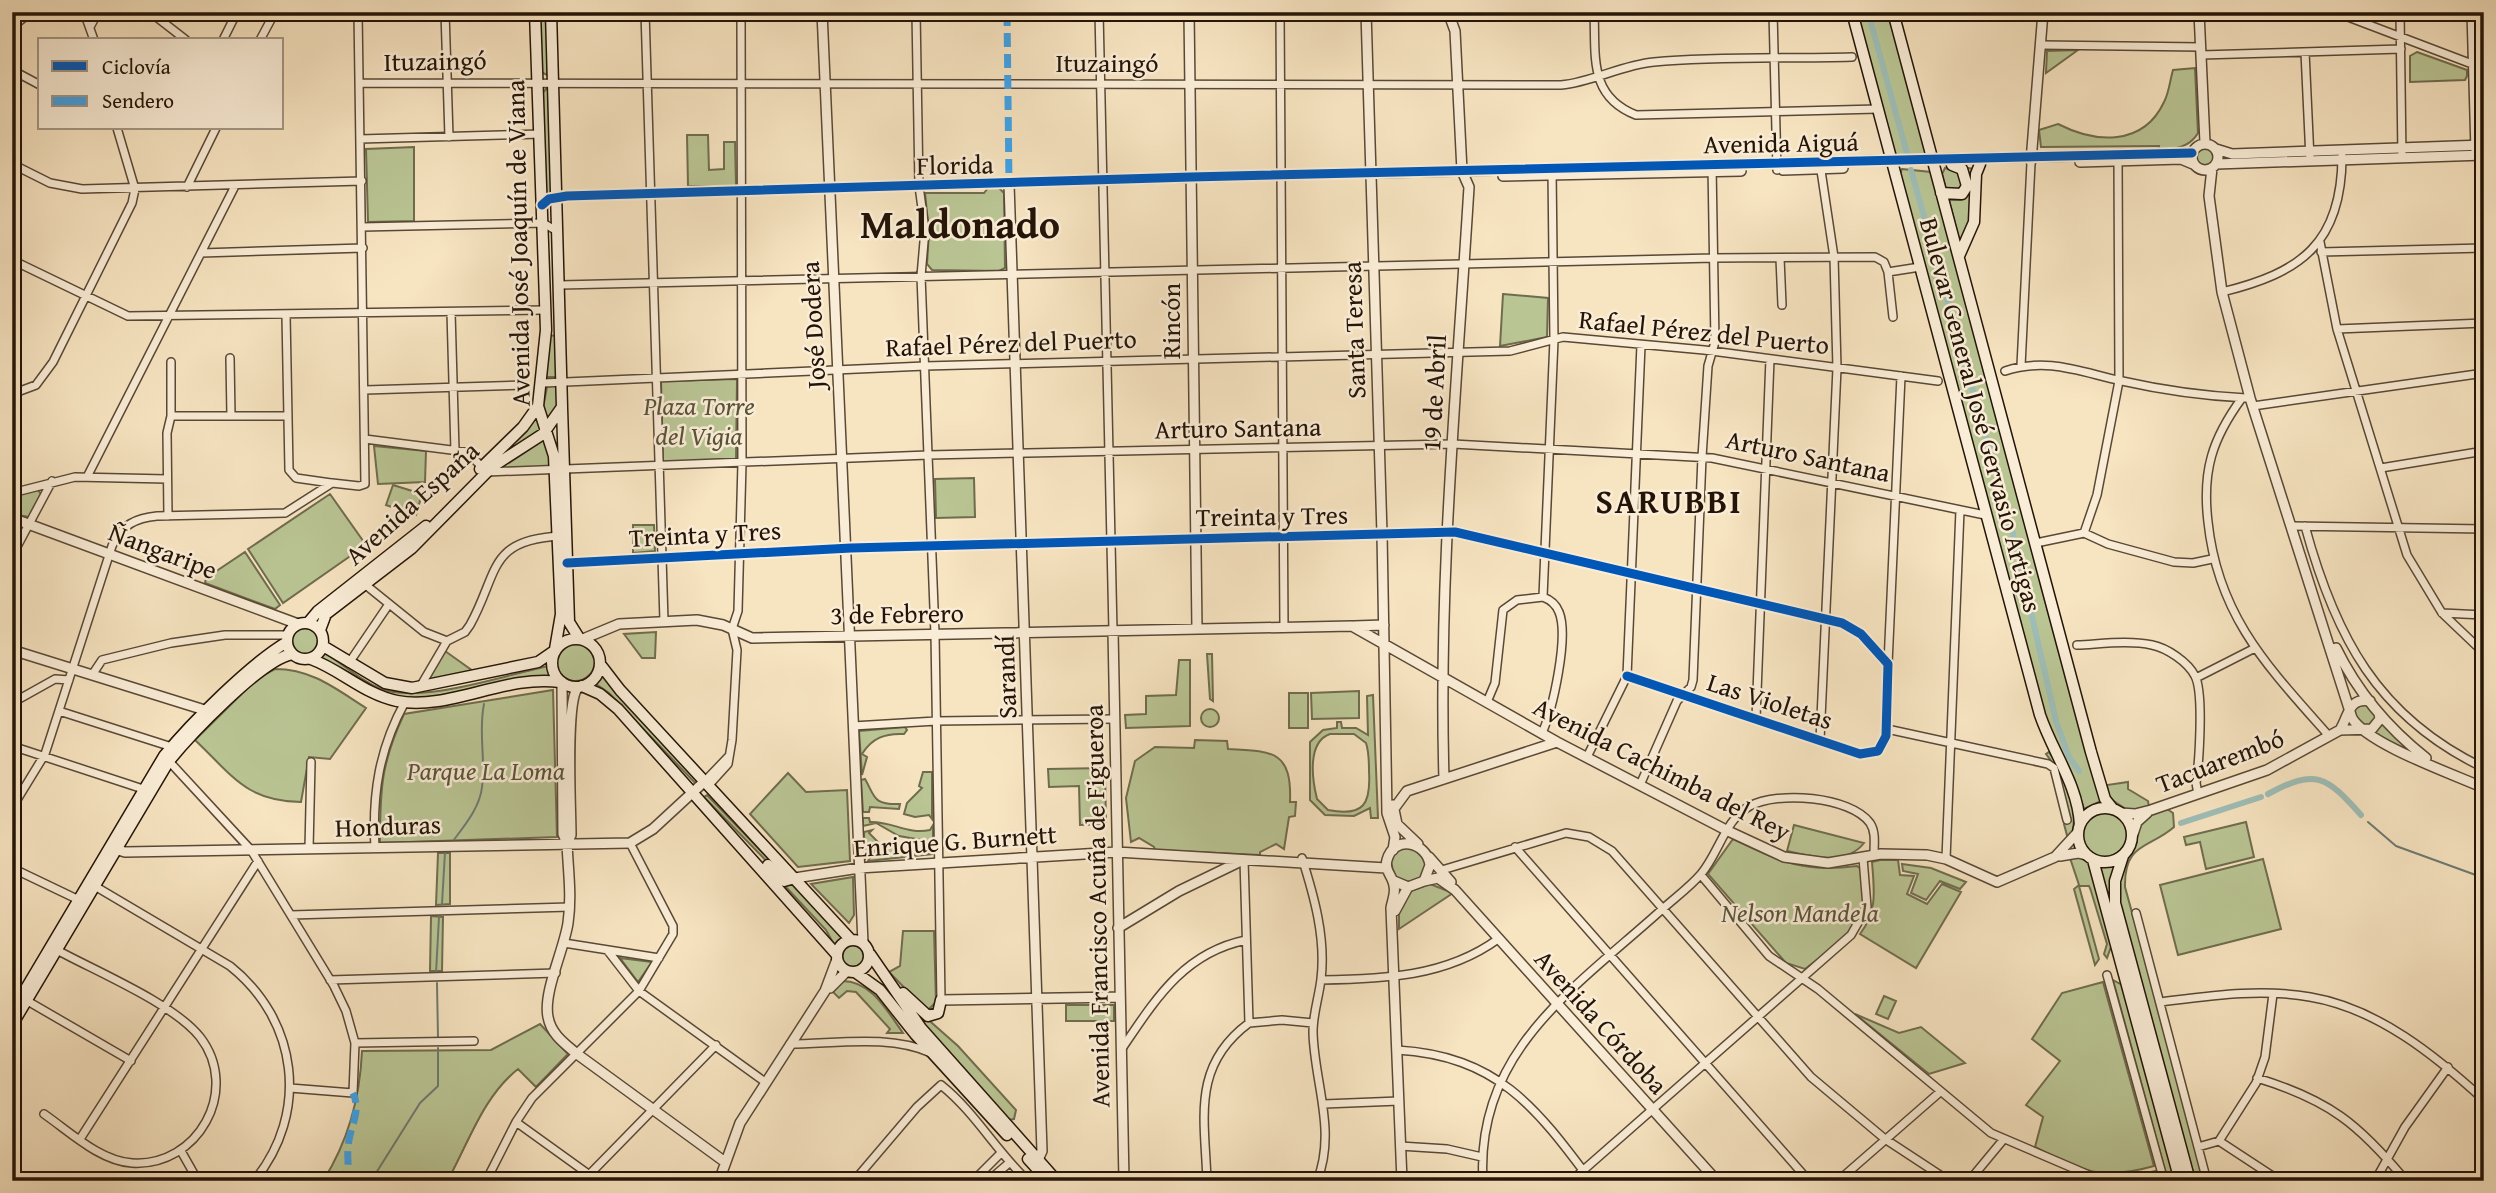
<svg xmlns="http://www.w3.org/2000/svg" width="2496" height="1193" viewBox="0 0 2496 1193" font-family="'Gentium Book Plus',serif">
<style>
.green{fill:#bac594;stroke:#6f6c4e;stroke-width:2;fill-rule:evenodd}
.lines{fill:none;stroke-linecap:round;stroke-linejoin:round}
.stream{stroke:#6d7a71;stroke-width:2}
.canal{stroke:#9ebeb7;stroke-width:6}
.minor-casing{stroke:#594836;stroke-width:10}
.tertiary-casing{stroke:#594836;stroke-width:12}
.secondary-casing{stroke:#241407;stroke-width:13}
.minor{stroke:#faedd7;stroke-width:7}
.tertiary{stroke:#faedd7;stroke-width:9}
.secondary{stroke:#faedd7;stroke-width:10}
.quiet{stroke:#3ea2e9;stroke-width:7;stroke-dasharray:14 7;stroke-linecap:butt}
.cycleway-casing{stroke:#faedd7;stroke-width:13}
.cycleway{stroke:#0057b8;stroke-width:9}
.labels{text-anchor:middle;stroke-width:5;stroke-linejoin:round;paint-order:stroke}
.street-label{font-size:26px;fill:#241407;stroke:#faedd7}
.park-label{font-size:26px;font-style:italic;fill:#585238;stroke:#faedd7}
.district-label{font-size:33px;font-weight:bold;letter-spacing:2px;fill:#241407;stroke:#faedd7}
.town-label{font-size:40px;font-weight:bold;fill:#241407;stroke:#faedd7}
</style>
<rect width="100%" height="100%" fill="#f7e4c1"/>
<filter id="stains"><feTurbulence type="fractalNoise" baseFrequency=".00286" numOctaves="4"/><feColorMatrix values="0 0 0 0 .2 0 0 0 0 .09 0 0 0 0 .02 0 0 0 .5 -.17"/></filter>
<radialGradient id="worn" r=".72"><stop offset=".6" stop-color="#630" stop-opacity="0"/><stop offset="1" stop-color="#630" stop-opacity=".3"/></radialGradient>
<path class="green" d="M539,12H545L549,42L547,75L541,72Z
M1856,12H1890L1927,154L1913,158L1897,156L1894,151Z
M2078,50L2046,73L2047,51Z
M2417,52L2467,70V76L2465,80L2410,82V56Z
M2195,68L2198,133C2190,147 2175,150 2159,149V146L2041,147L2039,130L2058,124C2095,143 2143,147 2164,102C2169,93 2170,80 2173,70Z
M546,89L550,91L554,194L545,197L542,94Z
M687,135H708L709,170L724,169V142H735L736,186H688Z
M2195 155a10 10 0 1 1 20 0a10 10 0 1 1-20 0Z
M414,147V221L368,222L366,149Z
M1963,167L1974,169L1972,218L1960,243L1949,200H1961L1970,193L1971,180Z
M1945,168L1959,172L1964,189H1946L1942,174Z
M1902,169L1931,172L2101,801L2084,809L2074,779L2052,741L1900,174Z
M988,188H999L1004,193L1005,268L999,271L932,270L927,264L929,232L925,193H984Z
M1503,294L1548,298L1547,337L1500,346Z
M558,335L560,377H546L549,336Z
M737,379L736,461L663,463L661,381Z
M558,384L557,405L547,422L543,408L547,387Z
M536,417L542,429L497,458Z
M544,437L550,450V467L500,468Z
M374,446L426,451L425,482L378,484Z
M974,478L975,517L936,518L935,479Z
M393,485L422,494L416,515L386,505Z
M37,489L41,494L29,517L12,514V497Z
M330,494L366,545L283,603L248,549Z
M633,525H654L655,551L633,553Z
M245,552L280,605L275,609L205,583L206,578Z
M292 641a13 13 0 1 1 26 0a13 13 0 1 1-26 0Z
M656,632L655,658H642L624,634Z
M555 661a20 20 0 1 1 40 0a20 20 0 1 1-40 0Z
M445,651L473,671L431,680L429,678Z
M324,652C341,663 360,680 379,688C420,705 504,675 549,666L553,676H533L428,698L407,699L378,693L320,657Z
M1207,654H1212L1213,701L1210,699Z
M1179,660H1190V726L1126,728L1125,715L1146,714V696L1176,695Z
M275,669C312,669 336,689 366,708L330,759L309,757L301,802C246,801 233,776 195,740L258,678Z
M600,673L699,782L697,785L609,693L593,682Z
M553,690L557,837L380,843C380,790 381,763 404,714Z
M1359,691V718L1312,719L1311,693Z
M1289,693H1308V728H1289Z
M1373,695L1378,818H1371L1370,808L1354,816L1325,815L1310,800V742L1323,730L1337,728V722H1341L1342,728H1356L1368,735L1367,696ZM1330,734H1354L1366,743C1369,752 1369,761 1369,771C1371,804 1364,817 1328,810L1317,799C1312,779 1307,742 1330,734Z
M2365,702L2377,716L2373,724L2363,726L2354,715V706Z
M1201 718a9 9 0 1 1 18 0a9 9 0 1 1-18 0Z
M2382,724L2414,753L2372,733Z
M905,727L907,730L904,734C885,733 872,738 862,754L867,757L862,775L859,731Z
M1195,740L1227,741L1228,749C1272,751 1292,750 1290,802H1296L1295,816L1289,817L1284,849L1276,844L1260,852V855L1155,850L1154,847L1139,838L1131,842L1126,798L1135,761L1155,747L1194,748Z
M2049,752C2067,779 2082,811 2069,843L2064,824L2071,821L2058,770L2046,754Z
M1105,768L1106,824L1080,825L1079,786L1049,787L1048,769Z
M923,772H932V819L929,815L915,817L904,814L907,803L922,788L919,786Z
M788,773L806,792L847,790L850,861L798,867L750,814Z
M865,779C875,796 872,805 900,804L899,809L870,807L869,812H863L861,780Z
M2128,782V789L2148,801L2149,807L2129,811L2109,798L2107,785Z
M707,795L786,877L783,878L704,797Z
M2167,809L2173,813L2174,827C2149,849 2124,842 2125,887L2206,1181H2194L2119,903L2118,884L2125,860L2136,844L2138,826L2149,816Z
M2081 834a23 23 0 1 1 46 0a23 23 0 1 1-46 0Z
M863,818H869L870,822C892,821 908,835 930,830L933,825V842L899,836L876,823L863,826Z
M2246,822L2254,857L2206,869L2200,842L2186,845L2184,837Z
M1794,825L1864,843C1846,866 1813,857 1787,851Z
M872,830L869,833L878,842L865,859L864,832Z
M1733,839C1782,862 1802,873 1857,866L1861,869C1862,880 1865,892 1864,903C1860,931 1826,953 1805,969L1786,963L1708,874Z
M880,843L908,854L930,853L931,849L934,854L868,861Z
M1400,845L1427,853V878L1399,885L1387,862Z
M438,853H450V904L436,905Z
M2070,858H2083L2090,862L2112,944L2107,958L2104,954L2107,944L2091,891L2089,886H2079L2099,959L2095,965L2074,889L2079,885Z
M2263,859L2281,929L2178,955L2160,885Z
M1880,860H1898L1900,875L1914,876L1907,894L1927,904L1942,884L1961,892L1916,968L1860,934C1878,911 1874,889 1872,862Z
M1902,864L1931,868L1966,882L1960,889L1940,881L1926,900L1911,893L1918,874L1903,871Z
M2116,864L2112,878L2186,1181L2100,867Z
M853,877L854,915L849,923L811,884Z
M790,882L844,937L835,946L826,930L784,885Z
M1430,884L1453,893L1399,929V911L1405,893Z
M431,916L443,917L442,971H430Z
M903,931H934L936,1002L927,1011L889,972L900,966Z
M841 955a12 12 0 1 1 24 0a12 12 0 1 1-24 0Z
M620,958L652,962L638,982Z
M2113,980L2122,985L2177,1181H2168Z
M842,981C872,981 887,1011 903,1033H887L890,1029L856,992L847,991L839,998L833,992Z
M2103,982L2154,1166C2101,1181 2083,1172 2035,1147L2043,1117L2026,1105L2060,1061L2032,1039L2062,993Z
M1884,996L1896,1001L1888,1019L1876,1014Z
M1066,1005H1114V1021H1066Z
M915,1008L958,1046L1016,1110L1014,1119L1008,1120L943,1049L913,1010Z
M1855,1014L1899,1033L1921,1027L1965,1063L1929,1074Z
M540,1024L568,1054L536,1087L518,1069C484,1096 470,1139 450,1176L445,1181H323C349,1140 360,1098 362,1051L491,1050Z"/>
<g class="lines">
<path class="stream" d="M2368,822L2396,846L2484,878
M453,841C465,825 480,807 482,787C486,760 478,732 484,704
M442,904L445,852
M436,973L439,917
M437,983L438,1037
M371,1181L420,1103L438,1086V1048"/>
<path class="canal" d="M1868,12L1908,157
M1911,170L2013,534L2056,721L2069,757L2079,771
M2268,794C2316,768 2326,776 2361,815
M2181,823L2261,797"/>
<defs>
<path id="minor" d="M84,12L94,40
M150,12L186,40
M445,12L449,137
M645,12L664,621
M916,12L919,186L925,230L921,276L935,634L941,1000
M1099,12L1113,631
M1280,12L1284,628
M1594,12C1596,56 1588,96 1636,115L1878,109
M1773,12L1777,170
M2335,12L2472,64
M2400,12L2402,157
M2471,12L2475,151
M12,27L31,12
M90,27L98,12
M223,40L237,12
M260,40L275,12
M2041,45L2201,47
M2305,52L2310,159
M2201,55L2401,49
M12,70L40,85
M360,83L1561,85C1593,82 1621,65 1654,62C1719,56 1786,59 1852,57
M360,139L540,134
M12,164L50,183L82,189L362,181
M187,187L216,128
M542,205L558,196L1371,173
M362,227L543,223L557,231
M2320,242L2337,329L2407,555L2442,613L2484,653
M2321,252L2484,248
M201,253L363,248
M1780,258L1782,305
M12,260L128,316L545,310
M1888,272L1893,317
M560,285L1714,258L1875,257L1884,262L1888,272L1920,267
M2222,292C2300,273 2342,244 2342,156
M451,312L455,451
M286,315L289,470L296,478L331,483
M2337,329L2484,323
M230,358L231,416
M2021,366L2031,163
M2005,371C2047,357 2080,372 2122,381C2162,390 2204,396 2246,398
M543,383L925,366L1510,351L1563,337L1704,350L1938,381
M365,390L524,385
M12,394L36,385L53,362L132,203L135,189L117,128
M2242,398C2212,439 2202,471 2208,522C2218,617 2269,668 2329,736
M2253,406L2484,373
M171,416H288
M365,439L467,452L482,467
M2381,468L2484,451
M487,472L928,455L1453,444L1712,458L1985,515
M87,477L235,186
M12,493L75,477L167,479
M168,516L167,433L171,416V362
M2292,526L2484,529
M2305,526C2335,636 2377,717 2484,768
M2084,533L2097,495L2119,381L2118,157
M2036,543L2084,533L2108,544L2174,562L2193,563L2212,559
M12,556L52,481
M567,563L851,548L1455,532L1842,623L1861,634L1888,664L1886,736L1878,751L1860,754L1627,676
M362,582L424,632L447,641
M1543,597L1554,340L1552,170
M2442,613L2484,615
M447,641L465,632L470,625C499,573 487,539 562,536
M2077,645C2101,644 2129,640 2152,645C2167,648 2188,662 2195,676C2204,693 2199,763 2196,783L2198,794
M349,663L389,604
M1888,664L1901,376
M92,675L102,660L171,643L225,635H288
M2196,678L2255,648
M420,687L447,641
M1487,702L1495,683L1503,610L1517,600L1543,597
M12,703L55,679L69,680
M59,711L175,748
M1756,718L1770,359
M853,726L936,721L1115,719
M1887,729L2048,764L2054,768L2067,820
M1542,733C1553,709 1569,636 1559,612C1556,604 1551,600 1543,597
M1820,740L1837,368L1834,257L1820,164
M12,746L146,790
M1587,757L1627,676L1641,345
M167,759L251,850L334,986L346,1011L355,1043L353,1093L290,1088
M705,781L728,757
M709,785L728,764L732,740L737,650L732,629L738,611L742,463L741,12
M1640,785L1677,701L1691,687L1693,680L1702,457L1708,366L1715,342L1712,166
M12,808L45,754L112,546C121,525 136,518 157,516L285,513L332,483L359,486L365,484L358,12
M1515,847L1809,1181
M375,848C372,794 379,749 405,702
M309,849L311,762
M1302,858C1314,896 1326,938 1321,979C1319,997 1313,1013 1313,1032C1314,1082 1337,1131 1317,1181
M1946,859L1960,510
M1244,860L1249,1023
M12,868L81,901
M1442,870L1566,833L1589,837L1612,851L1811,1077L1885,1139L1949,1181
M1701,875L1769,956L1818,989L1991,1133L2103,1181
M93,885L230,966C298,1020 310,1113 254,1181
M2136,913L2207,1181
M291,915L570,907
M564,943L659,958
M608,951L639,991L765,1082
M2107,975L2164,1181
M330,980L556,973
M1321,980C1383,979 1446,977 1498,939
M12,992L131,1061
M2160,1002C2209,996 2260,988 2310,997C2377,1008 2436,1056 2484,1100
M355,1043L474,1041
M790,1044C834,1044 890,1034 931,1053
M1121,1050C1155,1000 1183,953 1246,940
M1397,1050C1497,1056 1535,1106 1591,1181
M2257,1078C2329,1100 2359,1124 2406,1181
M1324,1104L1399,1101
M44,1114C70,1132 100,1161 132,1163C198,1167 241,1090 200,1037C173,1003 95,971 55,949
M516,1122L598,1181
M80,1139L258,861
M2219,1141L2280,1181
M1400,1146L1447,1149L1482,1157
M2198,1147L2219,1141L2256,1083L2265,1057L2273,994
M181,1151L198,1181
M12,1180L13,1181
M486,1181L516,1122L532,1098L639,991L673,934V926L630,843
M583,1181L716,1045
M854,1181L917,1107L941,1085C975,1112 996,1151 1028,1181
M973,1181L1001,1153
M988,1181L1009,1163
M1207,1181C1205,1119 1191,1066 1249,1023L1282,1020L1313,1023
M1483,1181C1475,1053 1573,989 1658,913C1672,900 1689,888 1701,874C1719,853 1725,819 1750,806C1777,791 1850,796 1870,823C1876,832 1874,844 1874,854
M1571,1181L1851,935L1867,907L1863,858
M1838,1181L1940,1092
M1969,1181L2003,1140
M2123,1181L2163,1174
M2375,1181L2405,1127L2448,1067"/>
<path id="tertiary" d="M822,12L863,943
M1189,12L1197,629
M1366,12L1382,534L1387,813L1395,837L1393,850
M2199,12L2205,143
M2192 157a13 13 0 1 1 26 0a13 13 0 1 1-26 0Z
M2216,149L2232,154L2484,145
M2031,161L2043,12
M2080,162L2181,159L2193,164
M2216,164L2484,155
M2212,168L2209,196L2222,292L2250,398L2352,718C2367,744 2453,774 2484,788
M1783,170L1843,168
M1371,173L2192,153
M1503,176L1741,171
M1009,184L1042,1151L1036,1164
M12,518L298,624
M1354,626L1384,625
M1113,631L1124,1181
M583,639L619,624L697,620L723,625L752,638L1352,626L1557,742L1728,831L1784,857L1828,863L1881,854L1927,855L1946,859L1997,882L2055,857L2078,832
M2336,648C2357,691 2389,729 2426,758
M12,650L211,712
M562,682L563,834L567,843
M578,687C565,702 571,809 571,835L567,843C568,870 572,895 568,923C564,950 543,992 548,1017C551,1034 564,1043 577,1054L725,1162
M2340,730C2349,716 2348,697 2370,701
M1444,779C1438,581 1457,384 1469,187L1462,171L1455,31L1448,12
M1393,805L1397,824L1418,844
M1393,810L1407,791L1557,742
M2121,813L2135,814L2151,810L2267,770L2340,730L2372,729L2380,719L2379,713
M2133,834L2137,822L2147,813
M111,848L125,852L630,843L653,829L705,781
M2060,856L2078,853L2086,855
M1429,857L1451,882
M795,878L859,868L1117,852L1386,868
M1394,881L1408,887L1424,881L1430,865C1427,842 1394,834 1387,860C1384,871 1393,876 1394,886C1396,894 1392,901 1391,908L1402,1181
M1424,881L1438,878L1455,890L1717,1181
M1395,911L1408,887
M1118,928L1179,891L1241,861
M830,988L847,971
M941,1000L1120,997
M719,1181L740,1123L825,991L837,959"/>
<path id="secondary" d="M535,12L546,330L538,406L554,456L561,614L555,649
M1852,12L2040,715C2053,753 2078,785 2080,825
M1893,12L2091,752L2105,799L2113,809
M1941,193L1962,194L1967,186L1962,169L1952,165
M1959,256L1974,222L1976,174L1980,164
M562,408L569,622L579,638
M480,469L523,427L538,406
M287 641a18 18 0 1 1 36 0a18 18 0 1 1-36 0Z
M308,623L318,611L426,526
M320,630L326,614L412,548L492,467L543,434L562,407L551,12
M552 663a24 24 0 1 1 48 0a24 24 0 1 1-48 0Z
M323,646L385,683L412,688L538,662L554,651
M311,659C341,670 364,694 397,701C449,711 506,674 560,682
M600,664L620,690L851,940
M582,686L600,694L618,709L837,955
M2078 835a27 27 0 1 1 54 0a27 27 0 1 1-54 0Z
M2123,856L2115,881V903L2190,1181
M2093,860L2180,1181
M768,865L784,881L795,878
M837 956a16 16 0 1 1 32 0a16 16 0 1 1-32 0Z
M870,954L921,1028L1057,1181
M855,972L880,990L915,1034L1007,1135
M903,993L928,1016L938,1013L941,1000
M12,1012L164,756C192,722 250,664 287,642
M12,1025L169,761C190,735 261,660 292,654
M1028,1159L1048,1181"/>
</defs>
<use href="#minor" class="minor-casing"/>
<use href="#tertiary" class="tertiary-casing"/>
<use href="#secondary" class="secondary-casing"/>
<use href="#minor" class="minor"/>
<use href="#tertiary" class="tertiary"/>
<use href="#secondary" class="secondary"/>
<path class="quiet" d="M1007,12L1009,184
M337,1181L345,1176C350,1165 347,1160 348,1148C349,1127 362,1113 353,1093"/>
<defs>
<path id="cycleway" d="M542,205L549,199L567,196L1191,177L2192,153
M567,563L851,548L1455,532L1842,623L1861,634L1888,664L1886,736L1878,751L1860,754L1627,676"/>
</defs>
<use href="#cycleway" class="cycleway-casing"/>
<use href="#cycleway" class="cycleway"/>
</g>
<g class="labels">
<g class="street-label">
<text transform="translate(435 61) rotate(-1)" y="9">Ituzaingó</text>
<text x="1107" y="72">Ituzaingó</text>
<text transform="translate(1781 143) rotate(-1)" y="9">Avenida Aiguá</text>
<text transform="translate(955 165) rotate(-1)" y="9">Florida</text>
<text transform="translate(518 243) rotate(-91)" y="9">Avenida José Joaquín de Viana</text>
<text transform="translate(1171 321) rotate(-90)" y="9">Rincón</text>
<text transform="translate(813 325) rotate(-93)" y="9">José Dodera</text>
<text transform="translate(1354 330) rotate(-92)" y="9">Santa Teresa</text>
<text transform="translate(1704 332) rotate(6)" y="9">Rafael Pérez del Puerto</text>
<text transform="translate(1011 343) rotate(-2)" y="9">Rafael Pérez del Puerto</text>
<text transform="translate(1434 393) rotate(-87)" y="9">19 de Abril</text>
<text transform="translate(1981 415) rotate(75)" y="9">Bulevar General José Gervasio Artigas</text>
<text transform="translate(1238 428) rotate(-1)" y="9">Arturo Santana</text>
<text transform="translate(1808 456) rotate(12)" y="9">Arturo Santana</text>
<text transform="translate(412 503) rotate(-42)" y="9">Avenida España</text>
<text transform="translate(1272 516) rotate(-1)" y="9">Treinta y Tres</text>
<text transform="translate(705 534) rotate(-3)" y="9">Treinta y Tres</text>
<text transform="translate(163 551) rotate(21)" y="9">Ñangaripe</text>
<text transform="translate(897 614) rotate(-1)" y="9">3 de Febrero</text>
<text transform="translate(1006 677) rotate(-92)" y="9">Sarandí</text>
<text transform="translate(1770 701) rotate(18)" y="9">Las Violetas</text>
<text transform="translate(2220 761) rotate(-21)" y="9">Tacuarembó</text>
<text transform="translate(1662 769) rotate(27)" y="9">Avenida Cachimba del Rey</text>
<text transform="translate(388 826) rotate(-2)" y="9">Honduras</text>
<text transform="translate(955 841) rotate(-4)" y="9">Enrique G. Burnett</text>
<text transform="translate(1097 906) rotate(-91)" y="9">Avenida Francisco Acuña de Figueroa</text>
<text transform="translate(1601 1022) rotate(48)" y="9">Avenida Córdoba</text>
</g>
<g class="park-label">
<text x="699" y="415">Plaza Torre<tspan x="699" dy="30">del Vigia</tspan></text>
<text x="486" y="780">Parque La Loma</text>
<text x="1800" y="922">Nelson Mandela</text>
</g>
<g class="district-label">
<text x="1669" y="513">SARUBBI</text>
</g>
<g class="town-label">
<text x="960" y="238">Maldonado</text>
</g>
</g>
<rect width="2496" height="1193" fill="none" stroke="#f7e4c1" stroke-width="42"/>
<rect x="14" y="14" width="2468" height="1165" fill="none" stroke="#241407" stroke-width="3.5"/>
<rect x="21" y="21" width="2454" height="1151" fill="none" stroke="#241407" stroke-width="2"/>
<rect x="38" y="38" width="245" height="91" fill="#faedd7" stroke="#a49684" stroke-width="2"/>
<rect x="52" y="61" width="35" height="10" fill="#0057b8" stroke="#a49684" stroke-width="2"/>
<text x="102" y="74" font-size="21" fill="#241407">Ciclovía</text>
<rect x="52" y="96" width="35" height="10" fill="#3ea2e9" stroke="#a49684" stroke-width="2"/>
<text x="102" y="108" font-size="21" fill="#241407">Sendero</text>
<rect width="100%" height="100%" filter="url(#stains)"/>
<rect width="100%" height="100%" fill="url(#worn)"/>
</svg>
